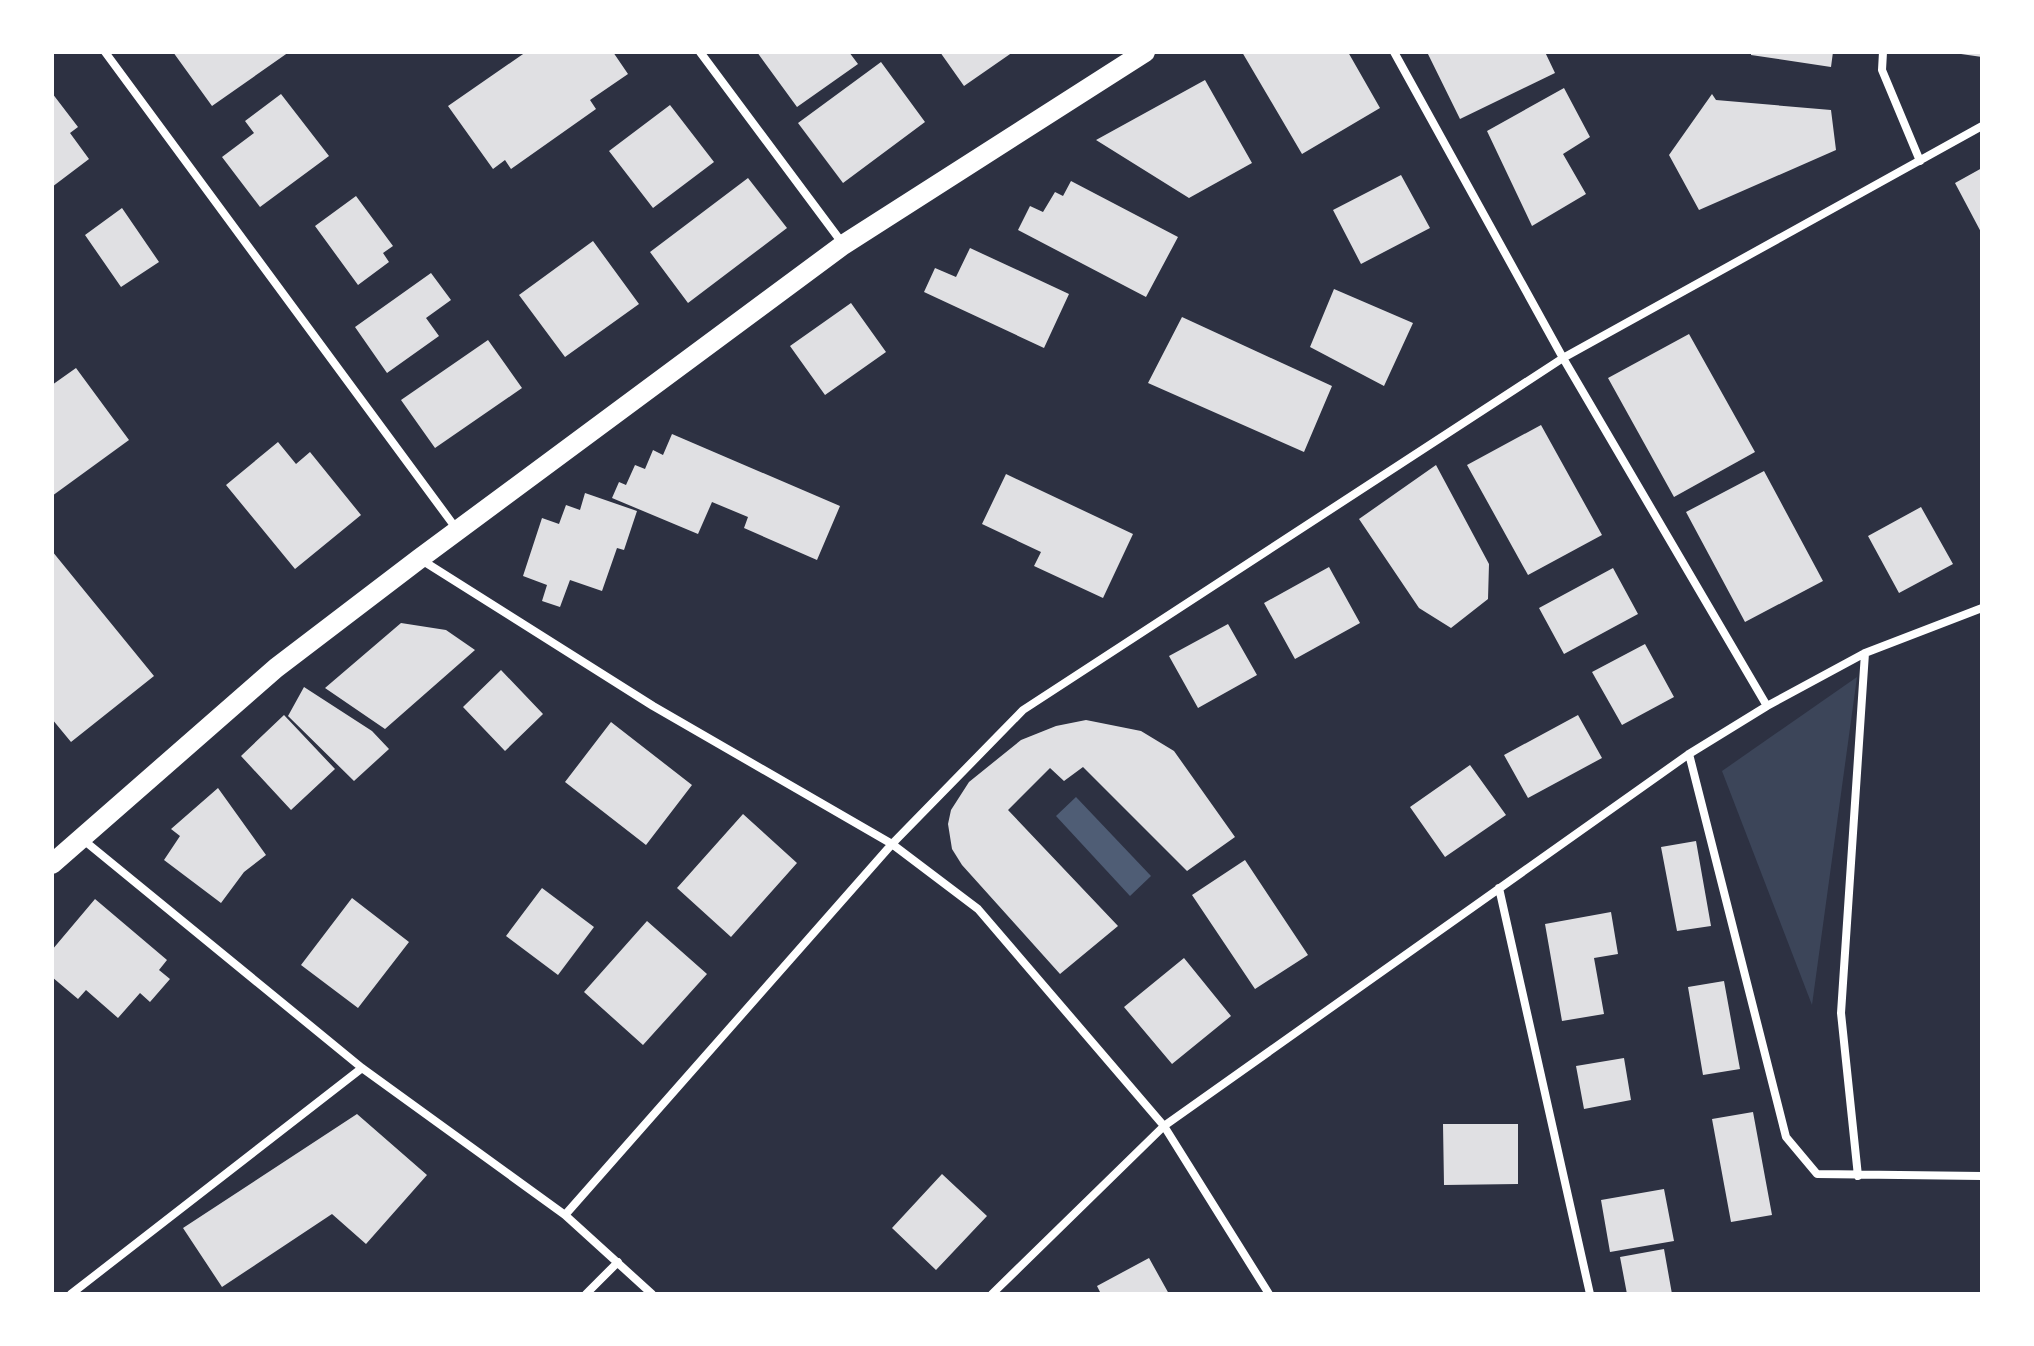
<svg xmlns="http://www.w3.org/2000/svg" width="2034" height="1346" viewBox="0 0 2034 1346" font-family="'IBM Plex Sans',sans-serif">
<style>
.green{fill:#3c4559}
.water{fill:#4f5d75}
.building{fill:#e0e0e3}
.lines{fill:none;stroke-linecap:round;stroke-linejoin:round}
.minor{stroke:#fff;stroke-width:8}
.primary{stroke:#fff;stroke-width:20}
</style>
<rect width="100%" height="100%" fill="#2d3142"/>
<path class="green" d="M1857,677L1812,1005L1722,771Z"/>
<path class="water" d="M1076,797L1151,876L1130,896L1056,816Z"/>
<path class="building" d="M173,52H289L212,106Z
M526,52H613L628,74L590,100L596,109L511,169L505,160L493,169L448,106Z
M757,52H849L858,64L797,107Z
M940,52H1013L964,86Z
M1242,52H1348L1380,108L1302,154Z
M1427,52H1545L1555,73L1460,119Z
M1751,52H1833L1831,67L1751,55Z
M1961,52H1982V57L1961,54Z
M881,62L925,122L843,183L798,123Z
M1205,80L1252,163L1189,198L1096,140Z
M1564,88L1590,137L1563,154L1586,194L1532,226L1487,131Z
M52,93L78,127L70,133L89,159L52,187Z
M281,94L329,156L260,207L222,157L254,133L245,121Z
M1712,94L1716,100L1831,110L1836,150L1699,210L1669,155Z
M670,105L714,162L653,208L609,151Z
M1982,168V234L1955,183Z
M1401,175L1430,228L1361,264L1333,210Z
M748,178L787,228L688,303L650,252Z
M1071,181L1178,237L1146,297L1018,230L1030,206L1043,212L1055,192L1063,196Z
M356,196L393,246L383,253L389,262L358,285L315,226Z
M122,208L159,262L121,287L85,235Z
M593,241L639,304L565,357L519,295Z
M970,248L1069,294L1044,348L924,292L935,268L956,277Z
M431,273L451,300L426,318L439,336L387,373L355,327Z
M1334,289L1413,323L1384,386L1310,347Z
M851,303L886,352L825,395L790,346Z
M1182,317L1332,386L1304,452L1148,383Z
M1689,334L1755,452L1674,497L1608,378Z
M488,340L522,388L435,448L401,400Z
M76,368L129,440L52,496V385Z
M1541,425L1602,535L1528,575L1467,465Z
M672,434L840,506L817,560L744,528L748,517L712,502L698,534L612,498L619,482L626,485L635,465L645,469L653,450L663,455Z
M278,442L296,464L310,452L361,515L295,569L226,485Z
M1436,465L1489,564L1488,599L1451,628L1419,608L1359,519Z
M1764,471L1823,581L1745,622L1686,512Z
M1006,474L1133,534L1103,598L1034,566L1041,552L982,524Z
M585,493L637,511L624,550L617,548L602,591L570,580L560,607L542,601L547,585L523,576L542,518L559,524L566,505L580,510Z
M1921,507L1953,564L1899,593L1868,536Z
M52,551L154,676L71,742L52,719Z
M1329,567L1360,623L1295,659L1264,603Z
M1613,568L1638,614L1564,654L1539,608Z
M401,623L446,630L475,650L385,729L325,688Z
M1228,624L1257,675L1198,708L1169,656Z
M1645,644L1674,697L1622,725L1592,672Z
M501,670L543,714L505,751L463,707Z
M304,687L372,731L389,749L354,781L288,716Z
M284,715L335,769L291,810L241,756Z
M1578,715L1602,758L1528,798L1504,755Z
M1086,720L1141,731L1174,751L1235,837L1187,871L1083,767L1064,781L1050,768L1008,810L1118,926L1060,974L962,865L952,849L948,824L951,810L969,782L1021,740L1056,726Z
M611,722L692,785L646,845L565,782Z
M1470,765L1506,815L1445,857L1410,807Z
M218,788L266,855L244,872L221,903L164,860L180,836L171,829Z
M743,814L797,863L731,937L677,888Z
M1696,841L1711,926L1677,931L1661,847Z
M1245,860L1308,955L1255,989L1192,895Z
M542,888L594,927L558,975L506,936Z
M352,898L409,942L358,1008L301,965Z
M95,899L167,960L159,970L170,979L150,1002L140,993L118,1018L86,990L78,999L52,977V950Z
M1611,912L1618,954L1594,958L1604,1014L1562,1021L1545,924Z
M647,921L707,974L643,1045L584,992Z
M1184,958L1231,1016L1172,1064L1124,1007Z
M1724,981L1740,1069L1703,1075L1688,987Z
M1624,1058L1631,1100L1584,1109L1576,1066Z
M1753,1112L1772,1215L1731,1222L1712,1119Z
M357,1114L427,1175L366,1244L332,1214L222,1287L183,1228Z
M1443,1124H1518V1184L1444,1185Z
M942,1174L987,1216L936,1270L892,1228Z
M1664,1189L1674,1241L1610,1252L1601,1200Z
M1664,1249L1672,1294H1627L1620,1257Z
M1149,1258L1169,1294H1101L1097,1286Z"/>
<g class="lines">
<path class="minor" d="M105,52L458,531
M700,52L843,244
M1394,52L1563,358L1767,706
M1883,52L1882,70L1920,161
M420,559L653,706L892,844L978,909L1164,1126L1269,1294
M1689,754L1786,1137L1817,1174L1982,1176
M81,838L362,1068L565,1215L652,1294
M1499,888L1590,1294
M1858,1176L1841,1013L1865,653
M565,1215L892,844L1023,710L1563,358L1982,126
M71,1294L362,1068
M586,1294L618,1262
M992,1294L1164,1126L1689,754L1767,706L1865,653L1982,608"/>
<path class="primary" d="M52,864L276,668L419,559L843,245L1145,52"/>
</g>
<rect width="2034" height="1346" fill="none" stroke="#ffffff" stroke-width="108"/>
</svg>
